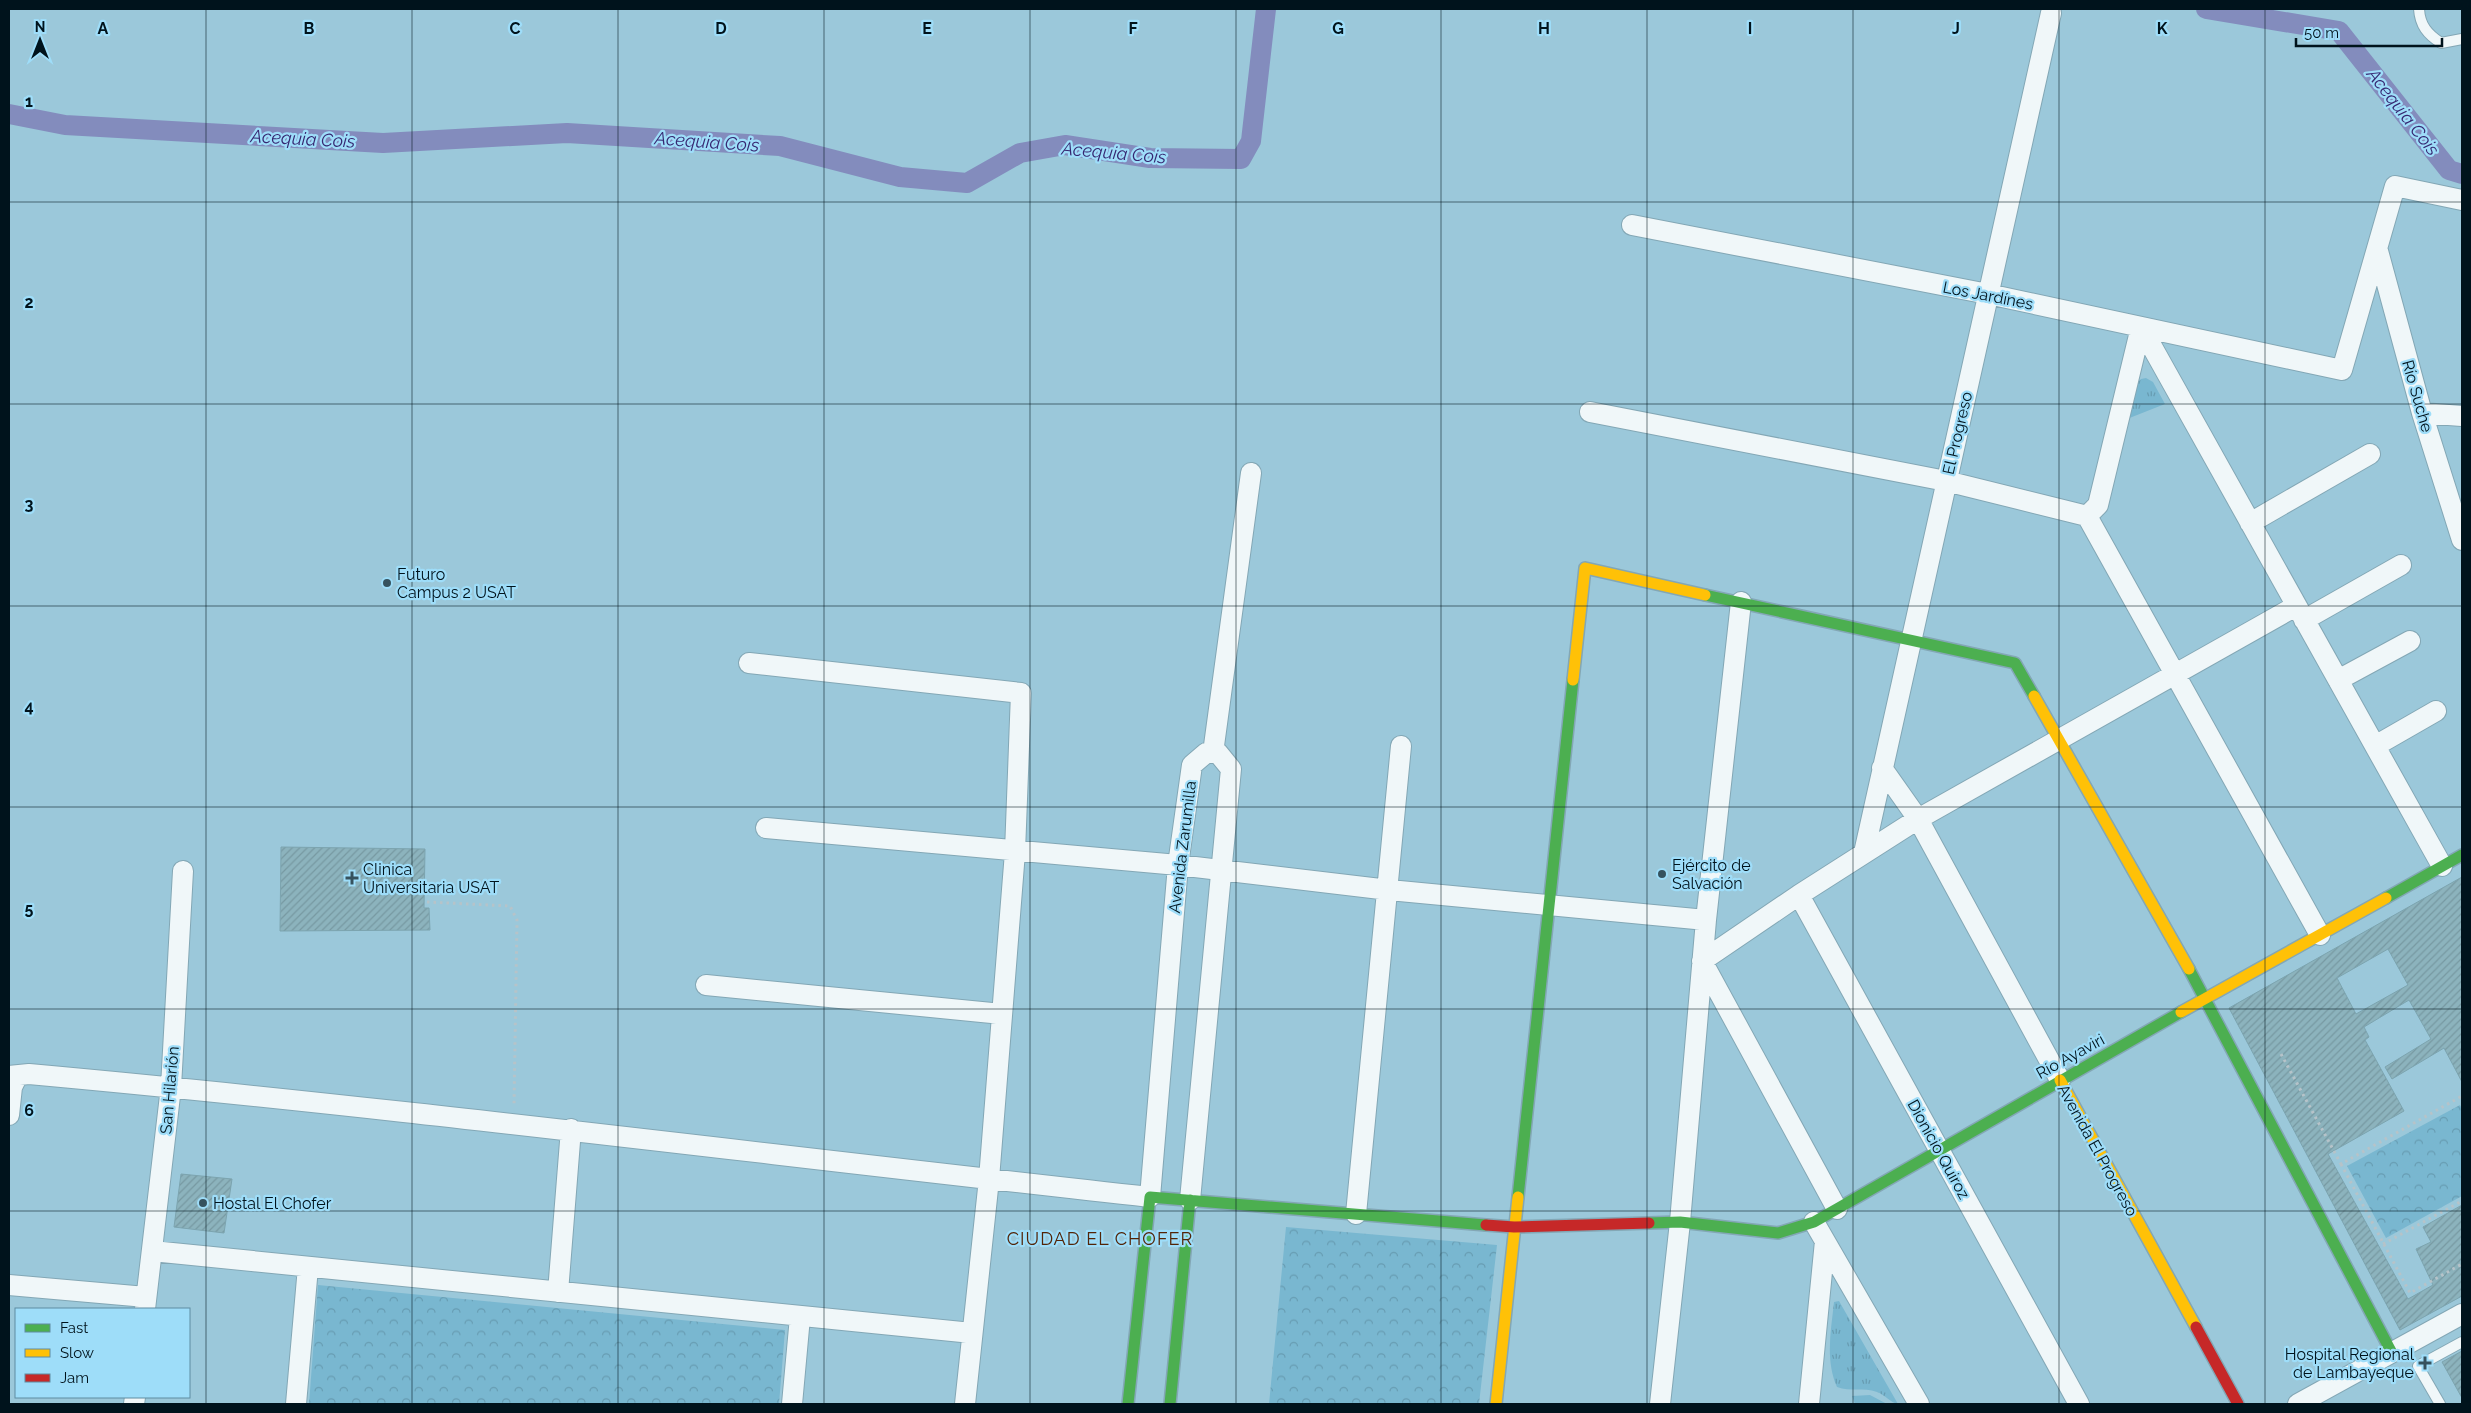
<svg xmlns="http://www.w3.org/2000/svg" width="2471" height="1413" viewBox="0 0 2471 1413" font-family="Raleway,sans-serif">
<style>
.grass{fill:url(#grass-tufts)}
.park{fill:url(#park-crowns)}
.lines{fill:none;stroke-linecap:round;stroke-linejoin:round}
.canal{stroke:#838cbd;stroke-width:20}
.building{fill:url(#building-hatch);stroke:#7ca4af;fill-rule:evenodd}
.lane-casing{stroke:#83a7b5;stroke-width:12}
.street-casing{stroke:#83a7b5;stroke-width:22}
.fast-casing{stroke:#83a7b5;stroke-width:14}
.slow-casing{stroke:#83a7b5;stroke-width:14}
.jam-casing{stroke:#83a7b5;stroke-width:14}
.path{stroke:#b6c3c9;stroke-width:3;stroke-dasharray:2.5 4;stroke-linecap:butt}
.lane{stroke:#f0f7f9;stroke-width:10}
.street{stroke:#f0f7f9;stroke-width:20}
.fast{stroke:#4caf50;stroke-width:11}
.slow{stroke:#ffc107;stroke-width:11}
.jam{stroke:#c62828;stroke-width:11}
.grid{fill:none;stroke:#00131c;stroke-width:1;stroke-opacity:0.55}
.poi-dot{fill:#36525e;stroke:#9eddf9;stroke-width:2}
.labels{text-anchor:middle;stroke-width:4.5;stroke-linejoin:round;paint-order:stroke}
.street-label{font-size:16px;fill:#00131c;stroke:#9eddf9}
.poi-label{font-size:16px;fill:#00131c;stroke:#9eddf9;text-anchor:start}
.water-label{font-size:18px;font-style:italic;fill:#362771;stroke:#9eddf9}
.neighbourhood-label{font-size:18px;letter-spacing:1px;fill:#532407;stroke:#9eddf9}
.grid-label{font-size:16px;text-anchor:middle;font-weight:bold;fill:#00131c;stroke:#9eddf9;stroke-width:4.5;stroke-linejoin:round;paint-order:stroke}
</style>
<defs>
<pattern id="grass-tufts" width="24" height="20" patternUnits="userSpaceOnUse" patternTransform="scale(1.25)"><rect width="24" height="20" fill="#79b7d0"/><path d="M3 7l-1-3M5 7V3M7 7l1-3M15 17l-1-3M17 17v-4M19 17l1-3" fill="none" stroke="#679cb2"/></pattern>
<pattern id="park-crowns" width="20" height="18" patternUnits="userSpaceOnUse" patternTransform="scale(1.25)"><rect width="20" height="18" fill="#79b7d0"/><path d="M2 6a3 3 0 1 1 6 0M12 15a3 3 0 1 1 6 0" fill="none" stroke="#679cb2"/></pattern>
<pattern id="building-hatch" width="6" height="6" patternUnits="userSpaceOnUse" patternTransform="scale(1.25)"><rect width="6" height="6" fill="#8cb3bd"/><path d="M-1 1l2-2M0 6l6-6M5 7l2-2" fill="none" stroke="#7799a2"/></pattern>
</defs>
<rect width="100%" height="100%" fill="#9bc8da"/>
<path class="grass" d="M2146,378L2153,382L2165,404L2127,419L2137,383L2141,379Z
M1839,1301L1898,1404C1891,1403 1885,1395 1877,1392C1863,1387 1850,1392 1837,1387C1825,1360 1831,1331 1834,1302Z
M1870,1395L1887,1404H1855L1852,1396Z"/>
<path class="park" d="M2460,1105L2462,1109V1196L2386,1238L2347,1166Z
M1286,1227L1497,1245L1479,1404H1269Z
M318,1285L785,1330L779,1404H309Z"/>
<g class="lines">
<path class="canal" d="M2206,9L2339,31L2449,170L2462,174
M9,114L65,125L383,143L567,133L780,146L900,177L967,183L1020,153L1065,145L1150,158L1241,159L1251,141L1266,9"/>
</g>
<path class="building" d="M281,847L425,849L424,908H429L430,930L280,931Z
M2462,877V1082L2444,1048L2392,1079L2385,1067L2431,1039L2409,1000L2364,1027L2369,1037L2365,1040L2404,1111L2328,1154L2408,1299L2433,1285L2416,1249L2431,1242L2423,1227L2462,1205V1296L2400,1330L2229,1008ZM2388,949L2408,985L2356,1014L2337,978Z
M181,1174L232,1179L224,1233L174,1227Z
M2462,1351V1398L2442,1362Z"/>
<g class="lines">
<defs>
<path id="lane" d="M2419,9C2420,25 2427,34 2441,43L2462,39
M2440,1404L2418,1366L2462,1342"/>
<path id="street" d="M1632,225L1988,294L2342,370L2395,186L2462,200
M2378,251L2422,413L2462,540
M2141,327L2442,866
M1590,412L1946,481L2087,516L2320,935
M2422,413L2462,416
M2087,516L2098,505L2141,327
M2250,523L2370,454
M2304,620L2401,565
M749,663L1021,693L1015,852L989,1179L965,1404
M2338,680L2410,641
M2375,746L2436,711
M1213,753L1251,473
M1882,768L1918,819L2060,1080
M766,828L1178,865L1389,890L1706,920
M1864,853L2051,13
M1799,895L2079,1404
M706,985L1002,1014
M9,1076L29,1074C403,1108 776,1156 1150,1197L1178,865L1192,765L1206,753H1218L1231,769L1190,1200
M9,1115L12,1087L17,1077
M1837,1209L1702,961L1799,895L1918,819L2296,606
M1356,1214L1401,746
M1814,1222L1919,1404
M152,1251L972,1333
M9,1285L146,1297
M558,1292L571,1129
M145,1309L171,1087L183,871
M134,1404L135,1397
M296,1404L308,1267
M792,1404L800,1317
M1660,1404L1680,1222L1706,920L1741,602
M1809,1404L1825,1241
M2298,1404L2462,1314"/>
<path id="fast" d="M1705,595L2015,663L2034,696
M2386,898L2462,855
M2189,969L2392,1353
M1518,1197L1573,680
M1649,1223L1680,1222L1778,1233L1814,1222L2181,1012
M1128,1404L1150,1197L1486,1225
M1170,1404L1190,1200"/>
<path id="slow" d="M1573,680L1585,568L1705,595
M2034,696L2189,969
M2181,1012L2386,898
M2060,1080L2196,1327
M1496,1404L1518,1197"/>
<path id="jam" d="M1486,1225L1514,1227L1649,1223
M2196,1327L2238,1404"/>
</defs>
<use href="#lane" class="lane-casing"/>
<use href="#street" class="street-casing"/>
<use href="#fast" class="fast-casing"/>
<use href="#slow" class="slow-casing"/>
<use href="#jam" class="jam-casing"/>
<path class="path" d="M427,902L510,906L517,920L514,1105
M2281,1054L2341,1164L2462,1096
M2341,1164L2410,1293L2462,1264
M2383,1244L2462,1201"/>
<use href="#lane" class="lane"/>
<use href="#street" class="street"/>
<use href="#fast" class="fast"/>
<use href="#slow" class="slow"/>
<use href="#jam" class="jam"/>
</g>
<path class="grid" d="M206,9V1404M412,9V1404M618,9V1404M824,9V1404M1030,9V1404M1236,9V1404M1441,9V1404M1647,9V1404M1853,9V1404M2059,9V1404M2265,9V1404M9,202H2462M9,404H2462M9,606H2462M9,807H2462M9,1009H2462M9,1211H2462"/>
<g class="poi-dot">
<circle cx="387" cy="583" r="5"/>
<circle cx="1662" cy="874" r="5"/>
<path d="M349.5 870.5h5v5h5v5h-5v5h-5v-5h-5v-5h5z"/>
<circle cx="203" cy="1203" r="5"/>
<path d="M2422.5 1355.5h5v5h5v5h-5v5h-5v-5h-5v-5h5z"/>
</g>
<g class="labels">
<g class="street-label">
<text transform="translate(1988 295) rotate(11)" y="6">Los Jardínes</text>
<text transform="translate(2418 396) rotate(74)" y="6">Río Suche</text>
<text transform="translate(1957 433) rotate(-77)" y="6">El Progreso</text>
<text transform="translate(1182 847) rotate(-83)" y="6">Avenida Zarumilla</text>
<text transform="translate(2070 1056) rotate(-29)" y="6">Río Ayaviri</text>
<text transform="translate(169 1090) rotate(-85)" y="6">San Hilarión</text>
<text transform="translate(1939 1149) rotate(61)" y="6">Dionicio Quiroz</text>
<text transform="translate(2098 1150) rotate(61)" y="6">Avenida El Progreso</text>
</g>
<g class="poi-label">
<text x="397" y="580">Futuro<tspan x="397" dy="18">Campus 2 USAT</tspan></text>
<text x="1672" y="871">Ejército de<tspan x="1672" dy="18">Salvación</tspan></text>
<text x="363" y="875">Clinica<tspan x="363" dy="18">Universitaria USAT</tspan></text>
<text x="213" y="1209">Hostal El Chofer</text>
<text x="2414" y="1360" text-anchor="end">Hospital Regional<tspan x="2414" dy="18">de Lambayeque</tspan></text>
</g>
<g class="water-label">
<text transform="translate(2403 112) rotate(52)" y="6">Acequia Cois</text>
<text transform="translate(303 139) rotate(3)" y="6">Acequia Cois</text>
<text transform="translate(707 142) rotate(4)" y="6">Acequia Cois</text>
<text transform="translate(1114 153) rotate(5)" y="6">Acequia Cois</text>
</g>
<g class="neighbourhood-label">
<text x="1100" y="1245">CIUDAD EL CHOFER</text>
</g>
</g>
<g class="grid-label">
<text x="103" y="34">A</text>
<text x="309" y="34">B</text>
<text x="515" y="34">C</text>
<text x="721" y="34">D</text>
<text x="927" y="34">E</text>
<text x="1133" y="34">F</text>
<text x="1338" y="34">G</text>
<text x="1544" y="34">H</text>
<text x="1750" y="34">I</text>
<text x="1956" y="34">J</text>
<text x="2162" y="34">K</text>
<text x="29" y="107">1</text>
<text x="29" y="308">2</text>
<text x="29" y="510">3</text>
<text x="29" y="712">4</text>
<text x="29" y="914">5</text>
<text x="29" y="1116">6</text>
</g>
<rect width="2471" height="1413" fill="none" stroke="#00131c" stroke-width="20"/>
<rect x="15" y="1308" width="175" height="90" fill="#9eddf9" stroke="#5f8ca1"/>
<rect x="25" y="1324" width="25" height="8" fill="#4caf50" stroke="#5f8ca1"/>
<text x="60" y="1333" font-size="15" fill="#00131c">Fast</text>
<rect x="25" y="1349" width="25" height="8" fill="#ffc107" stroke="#5f8ca1"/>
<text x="60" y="1358" font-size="15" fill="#00131c">Slow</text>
<rect x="25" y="1374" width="25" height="8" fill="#c62828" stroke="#5f8ca1"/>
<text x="60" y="1383" font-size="15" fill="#00131c">Jam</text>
<g transform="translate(40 40)" stroke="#9eddf9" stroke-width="4" paint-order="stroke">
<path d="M0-4L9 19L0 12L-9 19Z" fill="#00131c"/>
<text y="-8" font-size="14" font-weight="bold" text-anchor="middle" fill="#00131c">N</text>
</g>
<path d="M2296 38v8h146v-8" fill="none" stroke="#00131c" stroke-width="2.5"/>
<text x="2304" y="38" font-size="15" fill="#00131c" stroke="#9eddf9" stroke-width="4" paint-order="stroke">50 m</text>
</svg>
